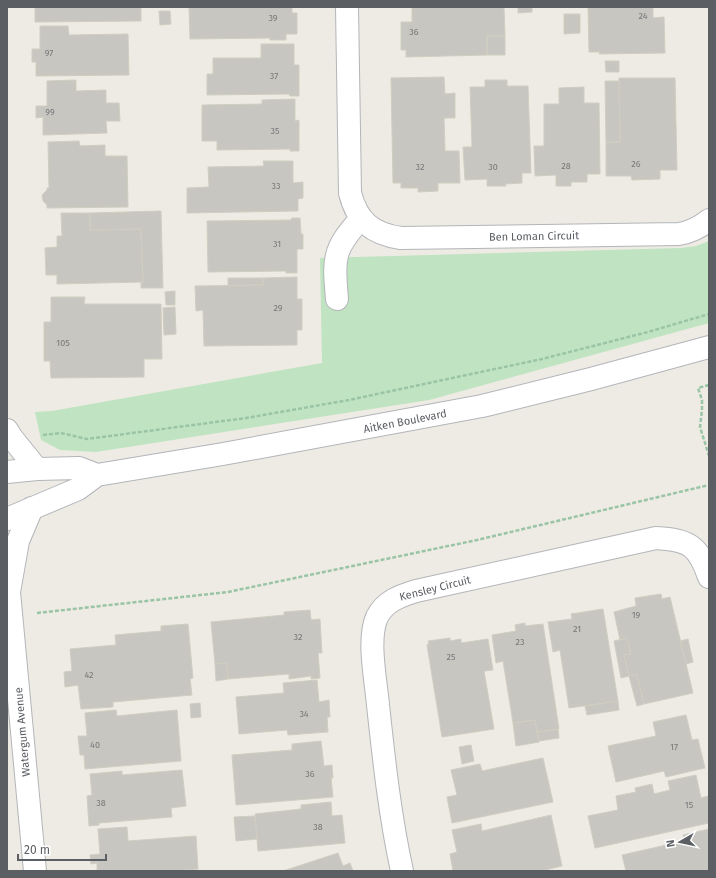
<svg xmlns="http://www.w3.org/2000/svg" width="716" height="878" viewBox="0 0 716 878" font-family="'Fira Sans',sans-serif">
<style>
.green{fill:#c0e4c1}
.building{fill:#c8c6c0;stroke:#d1cdc1}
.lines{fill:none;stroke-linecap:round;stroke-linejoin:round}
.minor-casing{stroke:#b3b5b9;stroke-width:24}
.secondary-casing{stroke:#b2b5ba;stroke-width:24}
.path{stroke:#9ac4a6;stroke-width:2.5;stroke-dasharray:4 2;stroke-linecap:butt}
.minor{stroke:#fff;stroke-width:22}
.secondary{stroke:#fff;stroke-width:22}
.labels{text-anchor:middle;stroke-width:3.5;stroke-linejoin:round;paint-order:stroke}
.number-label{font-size:9px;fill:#76787a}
.street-label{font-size:11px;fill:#5b5e63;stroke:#fff}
</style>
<rect width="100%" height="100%" fill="#edebe3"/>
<path class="green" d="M709,241V323L429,400L96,452L60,450L41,440L35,412L52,411L322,363L320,258L681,248L696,246Z"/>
<path class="building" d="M33,7H141V21L35,22V7Z
M189,7H292V13H297V34H286V40H270V38L190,39Z
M412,7H504L505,36H487V55L406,57V50H401V22H412Z
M518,7H532V12L518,13Z
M588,7H653V18L664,17L665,53L599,54L600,52H589Z
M159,11H170L171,24L160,25Z
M564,14H580V33L564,34Z
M40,26H68L69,35L128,34L129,75L36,76V62H32V49H40Z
M487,36H505V55H487Z
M261,44H294V65H299V96H290L289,94L207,95V74H213V58H261Z
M605,61H619V72H606Z
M444,77L445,94L455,93V118H444L445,151H459L460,183H438V191L418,192V188H401V183H393L391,78Z
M619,78H675L677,170H660V179L632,180L631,176H606V142H620Z
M76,80V91L106,90V103H119L120,121H106L107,133L43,135V117L36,118V106H47V81Z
M485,80H507V86H528L531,173H522V183L505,184L506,186H487V179L465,180L463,147H472L470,87H485Z
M605,81H619L620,142H606Z
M584,87V103H599L600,174H587V182H571V186H556V175L535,176L534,146H544V104H559V88Z
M295,99V121L299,120V151H290V149L217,150V141H202V105L262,104V100Z
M79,141L80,146L105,145V156H127L128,207L47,208V205L43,201L42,195L47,190V188H49L48,142Z
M263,161H293V183L303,182V198L298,199V211L187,213V188L209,187L208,167L264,166Z
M161,211L163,288H141V282H143L141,229L90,230V213Z
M61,213H90V230L141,229L143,282L57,284V275H46L45,248L57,247V236H62Z
M292,218H300L301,234H303V249H297V273H286V271L208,272L207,221L291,220Z
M297,277V299H302V330H297V345L204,346L203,310L196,311L195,286L263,285V278Z
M228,278H263V285L228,286Z
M175,291V305H166L165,292Z
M51,297H85L84,304H161L162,359H144V377L51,378L50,361H44V322H51Z
M175,307L176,334L164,335L163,308Z
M661,594L662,599L670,597L693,693L644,704L637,674L629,676L624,655L631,654L627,638L620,640L614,612L636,606L635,598Z
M603,609L618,701L569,708L560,650L553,652L548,622L572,619L571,614Z
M310,610L311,620L320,619L322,653H318L320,678L311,679V676L289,679V674L228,679L227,663L215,664L211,622L284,615V612Z
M525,623V626L543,624L559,729L537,732L535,720L513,723L503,661L496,663L492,635L516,631L515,625Z
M188,624L193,678L190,679L192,695L113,702V707L81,709L78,685L65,687L64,672L72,671L70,649L116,645L115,635L161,631V626Z
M450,638V641L461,639V643L488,639L493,670L484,671L494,729L442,737L427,645L429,644L428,641Z
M627,638L631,654L624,655L629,676L621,678L614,641Z
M688,639L693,662L686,664L680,641Z
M227,663L228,679L216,681L215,664Z
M637,674L644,704L637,706L629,676Z
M317,680L319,702L329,700L330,717H327L328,732L288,735L287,730L239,734L236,697L284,693L283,683Z
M618,701L619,710L587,715L585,706Z
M200,703L201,717L191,718L190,704Z
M116,710L117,716L177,710L181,761L85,769L84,755H80L78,736H87L85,713Z
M686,715L692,740L698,739L705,768L666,777L664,771L616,782L608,746L656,736L653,722Z
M535,720L539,742L516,746L513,723Z
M558,729L559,738L539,741L537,732Z
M321,741L324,766L332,765L333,778H331L333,797L236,805L232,755L292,750V744Z
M471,745L474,761L462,764L459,747Z
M543,758L553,802L452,823L447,797L457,795L451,770L480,764L482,771Z
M182,770L186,806L171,808L172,817L99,823V825L89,826L87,796L92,795L90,774L122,771V775Z
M696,775L701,798L708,796L709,803V823L595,848L588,816L618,810L616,796L636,792L635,788L652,784L654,794L670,790L668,781Z
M331,802L332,816L342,815L345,843L258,851L255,814L301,809V805Z
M551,815L562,866L541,871H453L450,854L457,852L452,830L481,824L482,831Z
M255,816L257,839L236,841L234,817Z
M127,827L128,841L196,836L198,869L174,871H97V863L91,864L90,855L100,854L98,829Z
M709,829V871H626L622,855L684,841L683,835Z
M338,853L343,866L350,863L353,871H283Z"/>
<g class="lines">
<defs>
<path id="minor" d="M347,7L350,193C357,221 372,234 401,238L679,234C691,232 699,228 709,220
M337,299C336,284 333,266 338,252C342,239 353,228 361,218
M7,430L12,438L37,469
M32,508L18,541L9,592L35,871
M402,871C390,816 384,761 378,705C376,681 367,639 377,617C385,601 400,596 416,591L656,538C689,540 698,545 709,577"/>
<path id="secondary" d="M7,472L37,469L79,468L97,475
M7,519L78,489L97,475L223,454L482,406L591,379L709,347"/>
</defs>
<use href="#minor" class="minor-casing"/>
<use href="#secondary" class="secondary-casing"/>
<path class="path" d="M709,385L698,388L702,400V410L700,427L709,456
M43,435L61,433L87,439L246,418L349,400L542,359L648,332L709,314
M37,613L228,592L477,540L709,485"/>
<use href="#minor" class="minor"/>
<use href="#secondary" class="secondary"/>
</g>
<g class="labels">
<g class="number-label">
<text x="643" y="19">24</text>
<text x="273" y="21">39</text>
<text x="414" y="35">36</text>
<text x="49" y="56">97</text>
<text x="274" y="79">37</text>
<text x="50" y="115">99</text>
<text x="275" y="134">35</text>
<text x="636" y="167">26</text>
<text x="566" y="169">28</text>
<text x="420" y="170">32</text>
<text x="493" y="170">30</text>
<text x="276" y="189">33</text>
<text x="277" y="247">31</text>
<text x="278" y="311">29</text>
<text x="63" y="346">105</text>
<text x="636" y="618">19</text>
<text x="577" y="632">21</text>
<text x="298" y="640">32</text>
<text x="520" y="645">23</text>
<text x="451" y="660">25</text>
<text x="89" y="678">42</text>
<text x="304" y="717">34</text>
<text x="95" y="748">40</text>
<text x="674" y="750">17</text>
<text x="310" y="777">36</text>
<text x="101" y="806">38</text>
<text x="689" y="808">15</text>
<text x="318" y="830">38</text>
</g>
<g class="street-label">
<text transform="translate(534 236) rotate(-1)" y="4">Ben Loman Circuit</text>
<text transform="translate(405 421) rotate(-11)" y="4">Aitken Boulevard</text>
<text transform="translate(435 588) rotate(-14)" y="4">Kensley Circuit</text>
<text transform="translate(22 732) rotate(-95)" y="4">Watergum Avenue</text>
</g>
</g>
<rect width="716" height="878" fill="none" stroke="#5b5e63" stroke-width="16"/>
<g transform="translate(680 842) rotate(261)" stroke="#ffffff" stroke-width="3" paint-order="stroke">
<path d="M0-3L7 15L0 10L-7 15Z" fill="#5b5e63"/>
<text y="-6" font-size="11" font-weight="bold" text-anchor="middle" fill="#5b5e63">N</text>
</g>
<path d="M18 854v6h88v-6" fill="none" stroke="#5b5e63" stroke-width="2"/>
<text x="24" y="854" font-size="12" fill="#5b5e63" stroke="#ffffff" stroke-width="3" paint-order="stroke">20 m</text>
</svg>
